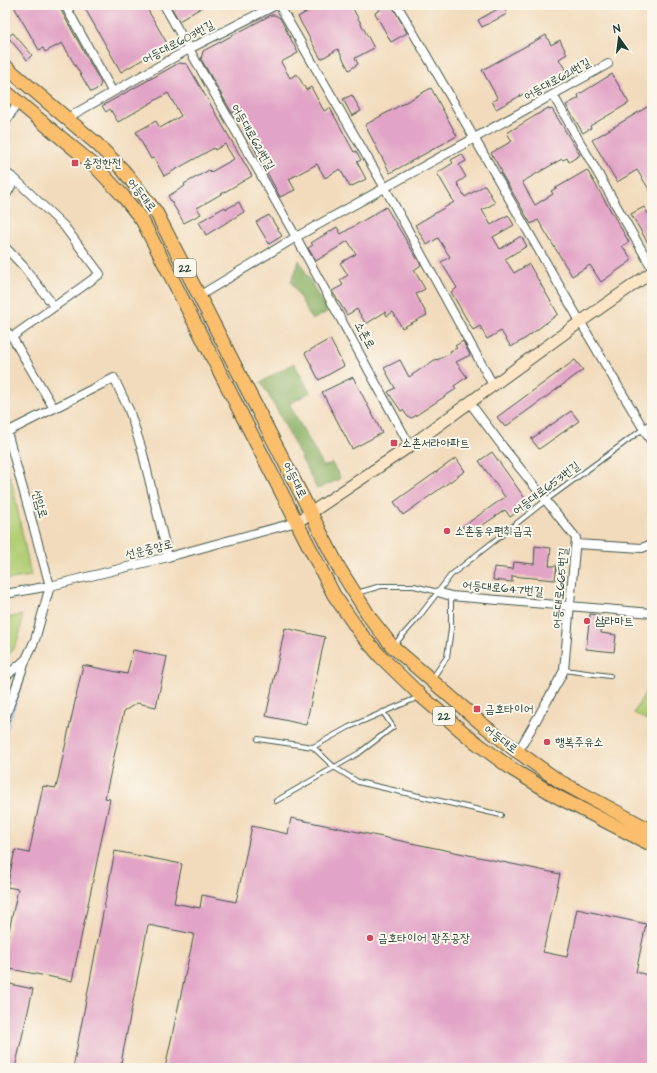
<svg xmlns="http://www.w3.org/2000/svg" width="657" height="1073" viewBox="0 0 657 1073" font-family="'Architects Daughter','Poor Story',sans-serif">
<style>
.green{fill:#b1ce75;stroke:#688654}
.forest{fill:#8cb166;stroke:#56774d}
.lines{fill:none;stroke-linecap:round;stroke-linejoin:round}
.stream{stroke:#71b0e4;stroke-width:2.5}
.building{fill:#e2a4c6}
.lane-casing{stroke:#3f5548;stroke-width:6}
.street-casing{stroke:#3f5548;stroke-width:10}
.secondary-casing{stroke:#3f5548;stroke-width:13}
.primary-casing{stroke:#3f5548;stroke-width:15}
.lane{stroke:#fff;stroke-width:4}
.street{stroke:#fff;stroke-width:8}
.secondary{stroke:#fde5c5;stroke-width:11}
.primary{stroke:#fabe6d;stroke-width:13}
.poi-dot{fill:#d1495b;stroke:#fbf7ec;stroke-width:1.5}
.labels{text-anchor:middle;stroke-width:4;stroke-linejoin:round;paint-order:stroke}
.shield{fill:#fbf7ec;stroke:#61756b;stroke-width:1}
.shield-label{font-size:11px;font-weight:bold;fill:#1f3d34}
.street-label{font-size:12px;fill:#1f3d34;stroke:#fbf7ec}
.poi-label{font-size:12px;fill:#1f3d34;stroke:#fbf7ec;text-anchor:start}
</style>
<rect width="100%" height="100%" fill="#fbf7ec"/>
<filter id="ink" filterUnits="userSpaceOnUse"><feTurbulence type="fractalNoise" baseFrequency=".025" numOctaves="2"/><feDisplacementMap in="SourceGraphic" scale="8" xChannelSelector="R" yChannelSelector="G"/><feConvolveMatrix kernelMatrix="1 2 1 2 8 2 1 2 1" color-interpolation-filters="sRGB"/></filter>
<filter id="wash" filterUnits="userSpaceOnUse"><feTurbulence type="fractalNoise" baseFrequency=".012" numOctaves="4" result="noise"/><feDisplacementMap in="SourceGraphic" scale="16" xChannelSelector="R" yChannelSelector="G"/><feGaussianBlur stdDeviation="0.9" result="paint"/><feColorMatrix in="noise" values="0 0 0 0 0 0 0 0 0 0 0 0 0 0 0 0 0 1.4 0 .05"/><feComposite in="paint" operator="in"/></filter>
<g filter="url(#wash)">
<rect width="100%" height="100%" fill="#f2dbbc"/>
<path class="green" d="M5,465L12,483L31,576L5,580Z
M22,615C22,630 17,649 5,658V618Z
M652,680V723L634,713Z"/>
<path class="forest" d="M299,260L327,312L312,320L291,281L297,268Z
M294,363L310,392L289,404L324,467L332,463L340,477L338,480L317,489L277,410L261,382Z"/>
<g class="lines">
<path class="stream" d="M5,733L22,681"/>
</g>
<g id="blocks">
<path class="building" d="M13,5H58L101,83L99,88L91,92L62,43L45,52L43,48L39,50Z
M83,5H145L168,45L121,72Z
M170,5H206L179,21Z
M314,5H351L374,48L355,58L358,64L349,70L338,49L321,59L298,17L315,7Z
M377,5H392L407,33L391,42L375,13L380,10Z
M503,6L507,14L482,27L478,20Z
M271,15H275L280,18L298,53L281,62L290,78L297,74L306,90L311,87L324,111L330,108L354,152L356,151L361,160L357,162L366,179L350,187L340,169L325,178L317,164L289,179L295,190L280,197L243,127L248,125L239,109L232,113L201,59L203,51Z
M13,33L32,55L27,60L8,37Z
M546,35L551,45L560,40L567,54L559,59L566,71L496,109L492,101L498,99L482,70Z
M179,63L187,64L252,176L197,208L201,214L184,223L168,196L185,186L184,184L209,170L211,172L234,159L225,144L215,150L214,148L164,176L154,158L151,159L136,132L156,121L160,128L181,116L168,93L118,122L110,109L106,112L102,106Z
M612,74L629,103L590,126L591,128L583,133L566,105L579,98L578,95Z
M431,88L457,136L390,173L365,125Z
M352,95L361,111L352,116L343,99Z
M652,104V194L637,170L617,182L592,140Z
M548,108L549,110L552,109L580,155L569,162L567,158L563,160L562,159L522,182L535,205L553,194L551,191L587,170L629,242L622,246L631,258V261L601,282L590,265L572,276L538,220L531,224L501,173L502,172L491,153L512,141L507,133Z
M462,154L466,161L459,165L466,177L457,183L465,197L485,185L495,203L482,210L491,225L508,215L514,225L493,237L500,249L521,236L527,246L505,259L514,273L529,264L558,314L526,338L511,347L501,331L487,339L480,326L473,330L451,292L457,288L441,262L450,257L438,238L427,245L415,225L454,202L437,173L453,163L451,160Z
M239,202L244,212L206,235L199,222L225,207L226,209Z
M386,207L421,265L414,270L425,289L416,294L427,315L402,328L393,312L387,316L385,312L366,324L357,309L347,315L332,291L343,285L340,280L348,275L340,263L356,254L348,241L316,261L308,248L313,245L311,243L337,227L341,234Z
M644,207L652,220V250L631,214Z
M269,215L282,236L269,244L256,222Z
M330,339L344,366L319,380L305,353Z
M463,341L470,355L456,362L467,377L454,386L456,389L412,418L408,417L403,410L401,411L388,392L395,388L384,368L400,360L409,377L436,359L437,360L451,353L450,351L457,348L455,346Z
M575,360L583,370L505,427L497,417Z
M353,377L382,433L352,449L322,392Z
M571,411L579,421L539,449L531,439Z
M492,452L529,504L510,517L505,510L468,535L462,527L505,497L479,461Z
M456,458L465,471L403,515L394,502Z
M535,546L551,548L549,566H557L555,580L512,576V582L493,580L494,567L513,569L514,562L534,564Z
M590,614L603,616L601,633L616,635L614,652L586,649Z
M285,628L325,637L306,725L266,716Z
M133,650L167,657L156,707L137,703L124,711L105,798L110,799L72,981L5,968V949L18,889L7,887L15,850L29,853L43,786L56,788L83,665L127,674Z
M291,818L560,874L543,952L567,957L577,909L646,924L636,972L652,976V1068H165L194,934L148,925L120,1068H73L115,851L182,864L174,903L200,908L202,895L236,902L252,826L288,834Z
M5,983L33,989L15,1068H5Z"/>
</g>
</g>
<g filter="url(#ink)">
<use href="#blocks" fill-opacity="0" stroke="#3f5548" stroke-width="1"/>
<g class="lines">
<defs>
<path id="lane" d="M357,593L381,586H414L438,592
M394,645L418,618L451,575L545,501L643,429L652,421
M564,670L610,676
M432,679L447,657L451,629V596
M258,739L313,747L349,727L419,697
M313,747L334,767L358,782L501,815
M276,801L359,753L393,727L383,712"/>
<path id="street" d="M65,5L112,91
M164,5L296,237L410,446
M279,5L385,188L493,385
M397,5C483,151 565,299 652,443
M553,95L652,268
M67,118L189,49L276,5
M5,123L18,102
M5,172L15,179L64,226L100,274L12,337
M5,197L15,179
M5,247L23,266L54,306
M199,296L296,237L608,64
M5,330L12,337L53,407
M470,403L503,447L576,538L564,670L559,680L518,752
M5,428L7,432L50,586L35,640L26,659L5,718
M7,432L114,378L129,410L142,450L168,557
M576,544L642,548L652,544
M438,592L451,596L652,613
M5,594L50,586L168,557L297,522
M5,677L25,660"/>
<path id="secondary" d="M297,522L410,446L580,322L652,272"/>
<path id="primary" d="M5,66L97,144L123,170L156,212L339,568L371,619L392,646L482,724L518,752L559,781L652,831
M5,91L95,166L123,196L142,220L334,595L361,634L381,657L421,696L470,738L512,769L556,796L652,845"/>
</defs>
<use href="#lane" class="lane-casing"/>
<use href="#street" class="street-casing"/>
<use href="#secondary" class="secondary-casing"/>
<use href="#primary" class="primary-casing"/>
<use href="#lane" class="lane"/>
<use href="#street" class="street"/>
<use href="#secondary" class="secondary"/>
<use href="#primary" class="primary"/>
</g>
</g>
<g class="poi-dot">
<rect x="71" y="159" width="8" height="8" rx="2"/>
<rect x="390" y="439" width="8" height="8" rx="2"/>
<circle cx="447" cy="531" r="4"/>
<circle cx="587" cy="621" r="4"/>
<rect x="473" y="705" width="8" height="8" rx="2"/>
<circle cx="547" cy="742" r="4"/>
<circle cx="370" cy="938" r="4"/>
</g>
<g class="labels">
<g class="shield">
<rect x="174" y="259" width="22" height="18" rx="3"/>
<rect x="433" y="707" width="22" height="18" rx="3"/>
</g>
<g class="shield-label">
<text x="185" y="272">22</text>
<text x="444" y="720">22</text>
</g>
<g class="street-label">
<text transform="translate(178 42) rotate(-28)" y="4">어등대로603번길</text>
<text transform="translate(557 79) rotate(-29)" y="4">어등대로621번길</text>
<text transform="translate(253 137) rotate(60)" y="4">어등대로621번길</text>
<text transform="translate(142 195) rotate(52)" y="4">어등대로</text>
<text transform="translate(365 335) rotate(61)" y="4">소촌로</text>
<text transform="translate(295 480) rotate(63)" y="4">어등대로</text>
<text transform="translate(546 488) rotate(-37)" y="4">어등대로653번길</text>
<text transform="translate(40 504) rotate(74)" y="4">선암로</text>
<text transform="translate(149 549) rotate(-14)" y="4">선운중앙로</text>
<text transform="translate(503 588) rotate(5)" y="4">어등대로647번길</text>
<text transform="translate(560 588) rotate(-85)" y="4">어등대로665번길</text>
<text transform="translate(501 739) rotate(37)" y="4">어등대로</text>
</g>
<g class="poi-label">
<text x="83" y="167">송정한전</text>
<text x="402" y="447">소촌서라아파트</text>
<text x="455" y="535">소촌동우편취급국</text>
<text x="595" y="625">삼라마트</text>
<text x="485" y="713">금호타이어</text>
<text x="555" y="746">행복주유소</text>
<text x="378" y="942">금호타이어 광주공장</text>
</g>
</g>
<rect width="657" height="1073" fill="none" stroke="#fbf7ec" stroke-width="20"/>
<g transform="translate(619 38) rotate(346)" stroke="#fbf7ec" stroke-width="3" paint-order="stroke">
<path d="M0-3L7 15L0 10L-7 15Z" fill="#1f3d34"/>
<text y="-6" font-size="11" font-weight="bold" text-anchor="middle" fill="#1f3d34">N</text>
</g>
</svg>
